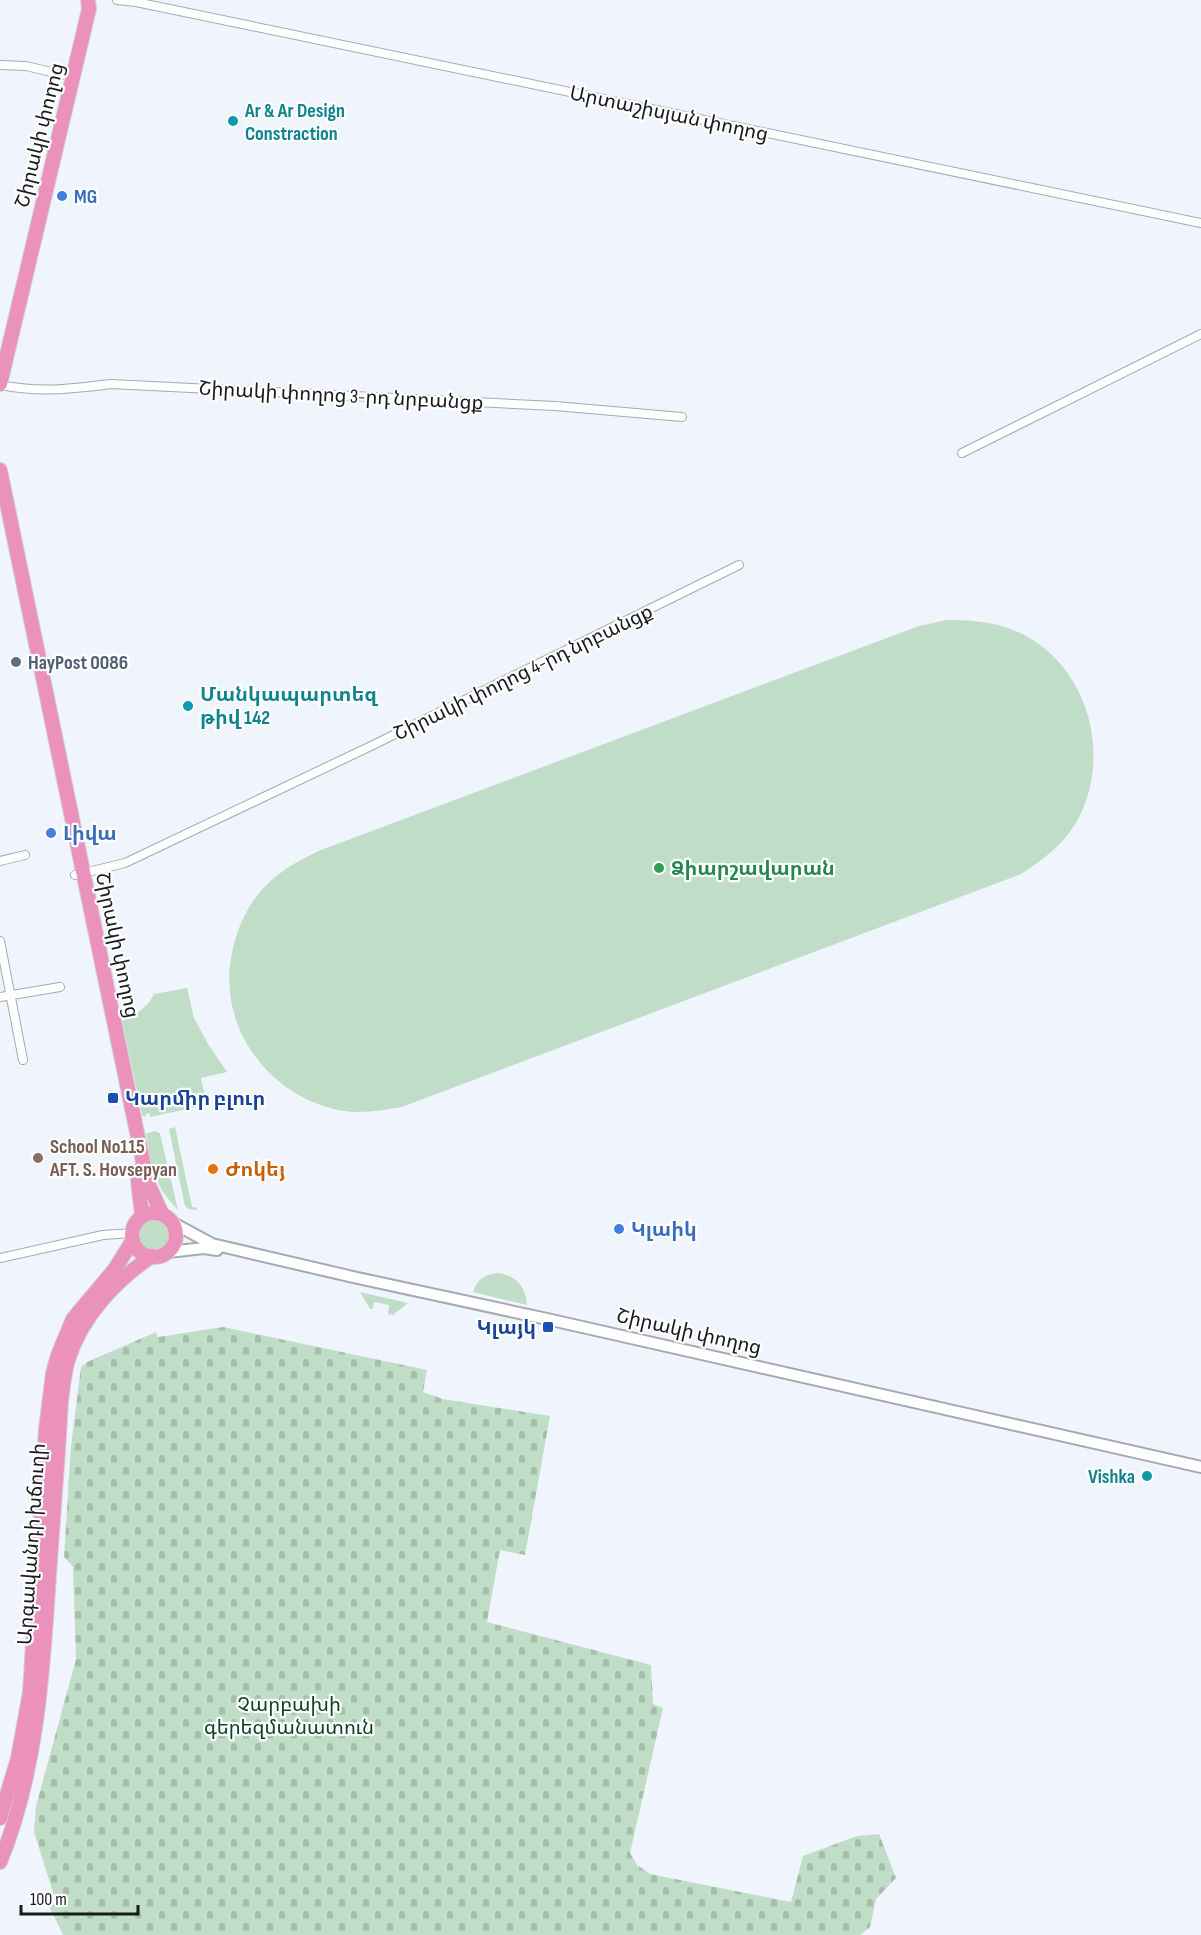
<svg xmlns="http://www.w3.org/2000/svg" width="1201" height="1935" viewBox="0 0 1201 1935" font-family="'Sofia Sans Condensed','Noto Sans Armenian',sans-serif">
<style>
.grass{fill:#c0dec7}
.cemetery{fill:url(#cemetery-stones)}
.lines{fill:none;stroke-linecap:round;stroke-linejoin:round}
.street-casing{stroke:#a5a9b1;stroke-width:10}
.secondary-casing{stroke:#a5a9b1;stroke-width:14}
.highway-casing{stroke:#d1d1d2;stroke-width:16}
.street{stroke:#fff;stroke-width:8}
.secondary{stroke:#fff;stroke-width:10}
.highway{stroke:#eb92bc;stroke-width:14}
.culture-dot{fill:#0f9aa8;stroke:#fff;stroke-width:2}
.shop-dot{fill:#3f7fe0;stroke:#fff;stroke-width:2}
.service-dot{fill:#5c6f8a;stroke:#fff;stroke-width:2}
.leisure-dot{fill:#2e9e5b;stroke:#fff;stroke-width:2}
.transit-dot{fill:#1a4fb4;stroke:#fff;stroke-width:2}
.education-dot{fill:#8d6e63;stroke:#fff;stroke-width:2}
.food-dot{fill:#e8710a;stroke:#fff;stroke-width:2}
.labels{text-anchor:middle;stroke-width:4.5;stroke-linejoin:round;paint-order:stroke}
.culture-label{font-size:20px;font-weight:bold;fill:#0d838f;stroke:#fff;text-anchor:start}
.street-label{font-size:20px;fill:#191a1d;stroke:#fff}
.shop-label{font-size:20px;font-weight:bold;fill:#366cbe;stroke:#fff;text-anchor:start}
.service-label{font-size:20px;font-weight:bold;fill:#4e5e75;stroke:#fff;text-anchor:start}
.leisure-label{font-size:20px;font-weight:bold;fill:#27864d;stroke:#fff;text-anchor:start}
.transit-label{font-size:20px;font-weight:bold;fill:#164399;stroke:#fff;text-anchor:start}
.education-label{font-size:20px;font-weight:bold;fill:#785e54;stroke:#fff;text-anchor:start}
.food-label{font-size:20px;font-weight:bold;fill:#c56008;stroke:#fff;text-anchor:start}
.park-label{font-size:20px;fill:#0c4322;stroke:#fff}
</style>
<defs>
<pattern id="cemetery-stones" width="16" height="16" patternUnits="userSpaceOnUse" patternTransform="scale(1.5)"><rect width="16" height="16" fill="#c0dec7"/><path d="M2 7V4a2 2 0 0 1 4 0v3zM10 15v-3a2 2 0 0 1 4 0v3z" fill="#a4beaa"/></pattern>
</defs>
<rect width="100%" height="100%" fill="#f0f4fc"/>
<path class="grass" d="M947,620C966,620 983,621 1002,626C1080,649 1114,742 1081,813C1069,840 1046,858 1021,874L402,1107C379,1111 357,1115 334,1109C263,1092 215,1020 233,948C239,922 252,896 274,878C288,866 304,858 321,850L919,626Z
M187,988L194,1018L208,1044L227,1072L201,1078L207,1105L150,1117L149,1113L145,1115L146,1118L142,1115L122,1021C136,1015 147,1008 154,994Z
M175,1127L192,1207L197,1208V1210L189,1209L185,1206L169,1129Z
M154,1131L160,1133L161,1138L178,1210C153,1184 152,1168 146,1134Z
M138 1234a16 16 0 1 1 32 0a16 16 0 1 1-32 0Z
M499,1273C516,1276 526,1287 527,1305L473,1292C477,1279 485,1274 499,1273Z
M360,1292L408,1303L393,1315L388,1314L389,1305L374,1302L373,1309H370Z"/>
<path class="cemetery" d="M223,1327L427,1370L423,1392L443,1399L550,1416L525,1555L500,1550L487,1622L651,1665L653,1704L663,1708L630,1853L637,1865L650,1874L791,1902L803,1856L857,1836L879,1834L896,1878L876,1899L870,1927L860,1935H63L50,1908L56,1902L34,1832L36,1806L76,1659L73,1567L64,1557L71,1446L81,1367L87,1362L156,1332L158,1337Z"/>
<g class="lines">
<defs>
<path id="street" d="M117,0L136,2L1201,223
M0,65L26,66L64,75
M0,385C39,393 71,389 111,384L555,406L682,417
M962,453L1201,334
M0,861L25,855
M75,875L125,863L371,746L739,565
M0,941L23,1060
M0,997L60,987
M0,1258L103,1235L133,1233"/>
<path id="secondary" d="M173,1223L212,1244L353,1277L547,1319L1201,1467
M168,1252L204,1248L217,1250"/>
<path id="highway" d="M0,384L89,9L88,0
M0,470L147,1181L162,1214
M137,1171L142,1216
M132 1235a22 22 0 1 1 44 0a22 22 0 1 1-44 0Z
M0,1818L18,1758L30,1692L46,1429L53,1373L58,1355L73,1319L115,1269L133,1240
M0,1862C37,1772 43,1671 49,1575C53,1517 58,1459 61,1401C63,1387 64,1373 68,1360C81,1317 116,1280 152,1256"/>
</defs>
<use href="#street" class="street-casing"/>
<use href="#secondary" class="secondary-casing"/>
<use href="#highway" class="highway-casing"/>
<use href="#street" class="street"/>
<use href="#secondary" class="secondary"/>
<use href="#highway" class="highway"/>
</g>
<g class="culture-dot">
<circle cx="233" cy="121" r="6"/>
<circle cx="188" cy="706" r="6"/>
<circle cx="1147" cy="1476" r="6"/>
</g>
<g class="shop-dot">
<circle cx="62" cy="196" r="6"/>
<circle cx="51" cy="833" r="6"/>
<circle cx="619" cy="1229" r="6"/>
</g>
<circle class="service-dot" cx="16" cy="662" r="6"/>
<circle class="leisure-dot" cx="659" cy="868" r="6"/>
<g class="transit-dot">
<rect x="107" y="1092" width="12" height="12" rx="3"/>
<rect x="542" y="1321" width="12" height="12" rx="3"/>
</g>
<circle class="education-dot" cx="38" cy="1158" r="6"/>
<circle class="food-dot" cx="213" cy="1169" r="6"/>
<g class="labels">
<g class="culture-label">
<text x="245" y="117">Ar &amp; Ar Design<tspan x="245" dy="23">Constraction</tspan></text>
<text x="200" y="701">Մանկապարտեզ<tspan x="200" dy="23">թիվ 142</tspan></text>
<text x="1135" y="1483" text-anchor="end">Vishka</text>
</g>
<g class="street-label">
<text transform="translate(669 113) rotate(12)" y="7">Արտաշիսյան փողոց</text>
<text transform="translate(39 135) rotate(-76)" y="7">Շիրակի փողոց</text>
<text transform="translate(341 395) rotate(3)" y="7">Շիրակի փողոց 3-րդ նրբանցք</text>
<text transform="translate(523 672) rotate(-26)" y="7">Շիրակի փողոց 4-րդ նրբանցք</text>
<text transform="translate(118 945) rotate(78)" y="7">Շիրակի փողոց</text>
<text transform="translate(689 1331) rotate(13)" y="7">Շիրակի փողոց</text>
<text transform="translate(31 1544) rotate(-86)" y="7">Արգավանդի խճուղի</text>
</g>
<g class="shop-label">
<text x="74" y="203">MG</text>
<text x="63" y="840">Լիվա</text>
<text x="631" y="1236">Կլաիկ</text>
</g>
<g class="service-label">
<text x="28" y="669">HayPost 0086</text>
</g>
<g class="leisure-label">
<text x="671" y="875">Ձիարշավարան</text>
</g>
<g class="transit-label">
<text x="125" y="1105">Կարմիր բլուր</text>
<text x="536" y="1334" text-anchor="end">Կլայկ</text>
</g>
<g class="education-label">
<text x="50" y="1153">School No115<tspan x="50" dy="23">AFT. S. Hovsepyan</tspan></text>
</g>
<g class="food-label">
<text x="225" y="1176">Ժոկեյ</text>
</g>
<g class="park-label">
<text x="289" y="1711">Չարբախի<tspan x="289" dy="23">գերեզմանատուն</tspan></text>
</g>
</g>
<path d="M21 1905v9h117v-9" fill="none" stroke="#191a1d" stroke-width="3"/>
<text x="30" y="1905" font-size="18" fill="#191a1d" stroke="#ffffff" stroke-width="4.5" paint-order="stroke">100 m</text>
</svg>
